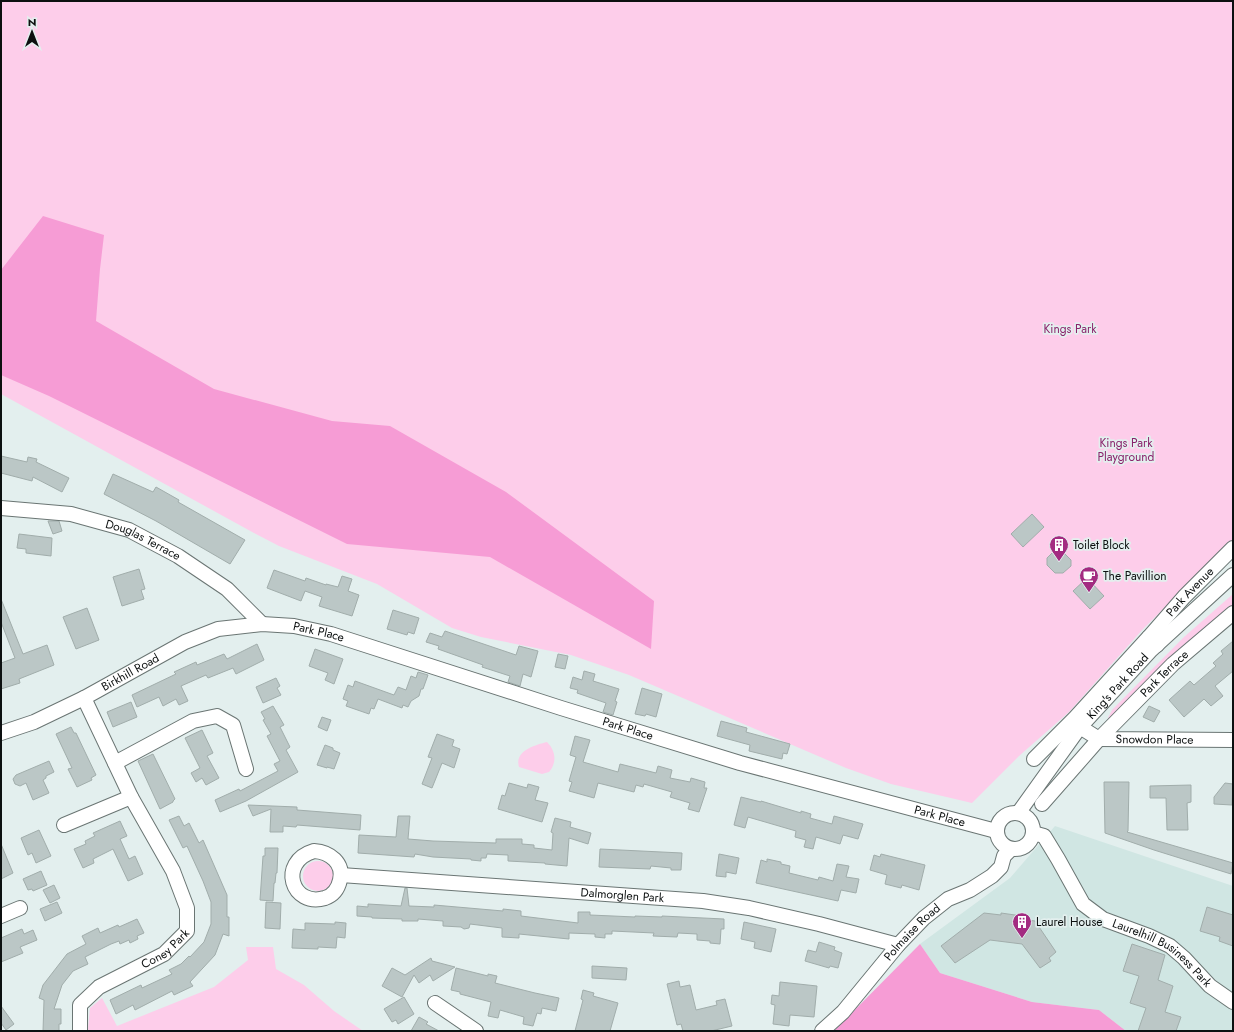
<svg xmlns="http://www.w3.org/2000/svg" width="1234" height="1032" viewBox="0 0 1234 1032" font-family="Jost,sans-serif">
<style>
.built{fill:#d0e6e3}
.green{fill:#fdcdea}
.forest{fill:#f69cd5}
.building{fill:#bbc7c6;stroke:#a1adab}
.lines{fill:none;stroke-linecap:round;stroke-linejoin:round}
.minor-casing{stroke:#6a7573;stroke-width:16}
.minor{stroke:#fff;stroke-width:14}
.labels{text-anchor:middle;stroke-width:3.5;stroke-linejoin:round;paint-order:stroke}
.park-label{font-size:12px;fill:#89226b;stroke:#e3efee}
.street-label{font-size:12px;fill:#0c1010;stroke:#e3efee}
.poi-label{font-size:12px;fill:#0c1010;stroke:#e3efee;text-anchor:start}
</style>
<rect width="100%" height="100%" fill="#e3efee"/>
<path class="built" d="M1055,826L1233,886V1031H1126L1099,1010L1032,1002L940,973L920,944L1010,878Z"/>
<path class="green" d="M1,1H1233V540L1143,629L1069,712L1019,756L972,803L891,784L846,768L629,675L571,655L481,637L452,628L377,584L279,546L254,533L1,394Z
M1233,594V613L1110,724L1108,718L1112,710L1184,637Z
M547,742C556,751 557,763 549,772L542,774L519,767C514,751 535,745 547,742Z
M303 876a15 15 0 1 1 30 0a15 15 0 1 1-30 0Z
M246,947H273L276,969L304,985L334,1011L363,1031H89L88,1029L90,1008L102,998L117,1026L214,987L248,960Z"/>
<path class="forest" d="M43,216L104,235L100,269L96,321L214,389L332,421L390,426L506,492L654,601L651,649L490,557L347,544L49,396L1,375V270Z
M920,944L940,973L1032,1002L1099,1010L1126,1031H834Z"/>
<path class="building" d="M1,456L27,462L28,457L37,459L36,462L69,478L62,492L33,477L32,481L1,473Z
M113,474L153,492L156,487L179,500L178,502L245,540L230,564L156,521L104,494Z
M1032,514L1044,527L1023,547L1011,534Z
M48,521H59L62,531L53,534Z
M19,534L52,538L51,556L26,553V549L17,548Z
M1060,549L1071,560V566L1063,573H1055L1047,565V558L1054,551Z
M139,569L145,589L141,590L144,599L122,606L113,577Z
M274,570L305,581L306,578L326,585V584L338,587L342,576L352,579L348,591L359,595L352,616L319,606L322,597L305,591L301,601L267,588Z
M1087,578L1104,596L1090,609L1073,591Z
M1,599L23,654L47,645L54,665L19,679L20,683L1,689V663L15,658L1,622Z
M87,608L99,640L76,649L63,617Z
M393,610L419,618L414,634L408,632L407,635L387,629Z
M445,631L516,655L519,646L538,651L531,677L523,674L520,686L508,682L510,676L482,667L483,665L438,649L439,646L426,642L430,633L442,637Z
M1233,641V671L1215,686L1223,696L1211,706L1204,699L1184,717L1169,700L1190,681L1194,685L1216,666L1213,663L1223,654L1221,651Z
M257,644L264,660L236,674L233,668L208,678L206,675L181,686L188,701L179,705L176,699L163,706L159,697L137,707L132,695L176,674L174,672L196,662L197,665L224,654L227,659Z
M315,649L343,659L334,684L325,680L328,673L309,666Z
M558,654L568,656L565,669L555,667Z
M584,671L595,674L593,681L619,689L615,701L617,702L613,715L603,712L606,703L577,693L578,690L570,688L573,677L582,680Z
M418,672L428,675L423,689H421L419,696L411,701L408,707L403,705L402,708L378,699L374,709L371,708L369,714L346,706L348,701L343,699L348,685L353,687L355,681L394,695L398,687L406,690L411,676L416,678Z
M276,678L280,686L277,688L281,695L263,703L256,687Z
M642,688L662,694L656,717L646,714L645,716L635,714Z
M131,702L137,717L113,727L107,712Z
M273,706L284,725L280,727L290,747L286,750L298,772L246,801L220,812L215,800L239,789L240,791L278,771L274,764L280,761L267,736L271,734L263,720L265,719L261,712Z
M1149,706L1160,711L1154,722L1143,717Z
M322,717L331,720L327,731L318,727Z
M721,721L747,728L746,732L790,744L787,754L783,753L782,759L749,751L750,745L717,736Z
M71,727L74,733H76L96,775L91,778L92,780L77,787L68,769L72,768L56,734Z
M202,730L213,753L207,756L219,778L206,785L202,778L196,782L191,773L200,768L185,738Z
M437,734L454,740L452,746L460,749L454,768L442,763L432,788L422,784L432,758L428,757Z
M575,736L590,740L583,762L618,772L620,764L656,773L658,766L672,770L670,778L690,782L691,778L705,782L704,788H707L699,812L688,809L690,803L670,797L672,792L644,784L643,787L636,785L634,792L598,783L594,798L569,791L572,782L569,781L576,757L570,755Z
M325,745L333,748V750L340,753L334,769L327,767V768L317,765Z
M153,754L175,799L173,801V802L160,809L138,761Z
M49,761L54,772L46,776V778L43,780L49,793L33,800L26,783L20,786L15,784L13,779L16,775Z
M1104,782H1129L1128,831L1127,832L1233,863L1231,874L1154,850L1105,833Z
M509,783L527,788L528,784L539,787L535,800L548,803L542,822L498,809L502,795L505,796Z
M1225,783L1233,784L1232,805L1214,804V797Z
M1191,785V802L1187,803L1188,830H1167L1166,798H1150V786Z
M741,797L761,802V801L801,813V811L811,814L810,818L832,824L834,816L863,824L858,839L843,835L840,844L816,837L813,849L804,847L806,840L795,837L796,831L748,817L745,828L734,825Z
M248,805L297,807V810L361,815L360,830L297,825L296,827L283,826V832H270L271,809L253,816Z
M179,816L184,826L189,823L199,843L203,840L227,895V917H229V936L223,934L215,955L190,982L193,986L174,995L172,991L135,1010L133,1005L116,1014L110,1000L141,985L142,988L172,974L169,970L181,964L189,956L190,957L204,942L211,924V902L203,881L187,846L183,848L169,820Z
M398,816H410L408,839L433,841L496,843V839H522V844L534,845V848L552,850L553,833L551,832L555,818L571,822L570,827L591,833L588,844L569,838L567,866L545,864V863L508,861V855L487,854L486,858H481V861L471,860V859L433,857L415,854L414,857L358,853L359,835L396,837Z
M120,821L127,836L120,839L129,859L135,856L143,874L128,881L113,849L93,859L94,863L83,868L74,849L86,844L85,841L95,836L93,833Z
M39,830L51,856L36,863L32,853L28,855L21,838Z
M1,844L13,873L1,879Z
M265,848H278L277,873H276L275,883H274L273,901L260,900L263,856H265Z
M600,849L682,853L681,870H671V868L651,866L650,869L599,867Z
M719,854L739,858L736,874L726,872V877L716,876Z
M881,854L925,865L919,890L902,885L901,888L885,884L887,875L870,870L874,855L880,857Z
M767,859L781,862V864L790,866L789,873L818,880L819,877L833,881L837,864L849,866L846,877L859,879L856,893L841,890L838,901L756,883L761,860L767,862Z
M41,871L47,885L33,891L32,889L28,890L23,879Z
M54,885L60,898L50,903L43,890Z
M405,888H407L409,906L434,907V905L503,911V909L521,911V916L578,923V912H590V915L613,916L635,917V916L662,917V916L724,919V929H721L720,944L710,943V941L697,940V934L678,933L677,937L653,936L654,933L612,931V934H605V938L595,937V934L569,933V939L519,934V938L502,937V928L470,924L469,928L464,929L461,927L443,926V921L418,919V921H402V919L372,918V917L357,916V906L368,907V904L401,906Z
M57,902L62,913L45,921L40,909Z
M266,902L281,903L280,929L265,928Z
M1207,907L1233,915V946L1219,941L1220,937L1200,931Z
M984,913L1001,915V913L1022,916L1021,919L1035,921L1056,952L1049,958L1051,961L1040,968L1022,944L990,940L955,963L941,946Z
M137,919L144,933L137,936L138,939L130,943L129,940L120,944L119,941L111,944L85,957L88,964L73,971L62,985L54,1009H61V1024H59V1031H43L44,1000L39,998L43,985L67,954L86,944L82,936L98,928L100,933L118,925L119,927Z
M335,922L346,923L345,938L337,937L336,948L318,947V949L292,948L293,929L305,930V923L335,924Z
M744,922L776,929L771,952L754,948L755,942L741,939Z
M22,929L24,934L33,930L37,940L20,947L23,953L1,962V938Z
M819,942L835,947L834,950L842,953L838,968L830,966L829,968L805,961L808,950L816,952Z
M1132,944L1165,955L1158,980L1173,986L1165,1012L1181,1017L1176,1031H1138L1146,1008L1130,1003L1139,976L1123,971Z
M431,958L432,961L455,967L433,981L430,975L419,983L414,975L402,997L382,986L392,968L405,975Z
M592,966L627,968L626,980L592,978Z
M456,968L488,976V974L497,976L495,983L535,993L559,998L556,1011L542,1008L541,1014L537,1013L533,1026L523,1024L524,1017L500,1010L498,1018L488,1016L491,1002L460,994V992L451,990Z
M679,981L680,987L690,985L696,1010L717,1005L716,1001L725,999L732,1026L711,1031H683L681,1024L677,1025L667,984Z
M780,982L817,986L814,1017L790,1015L789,1026L773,1024L775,1005L771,1004L772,995L779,996Z
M583,990L594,993L593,996L618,1003L610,1031H575L583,1000L581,999Z
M404,997L414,1014L398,1024L396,1020L392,1022L384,1009Z
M1,1006L14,1024L6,1030L1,1023Z
M419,1017L428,1022L426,1024L439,1031H411Z"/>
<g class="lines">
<defs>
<g id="minor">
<path id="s1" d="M1,508L71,514L129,530L178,556L227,589L262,624"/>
<path id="s2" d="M1149,637L1184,597L1233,548"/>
<path id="s3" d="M1080,727L1099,739L1233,740"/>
<path id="s4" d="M1,733L34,722L84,698L185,642L218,629L262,624L294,626L331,634L561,708L740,763L996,831"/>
<path d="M1034,759L1075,718L1149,637L1157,645"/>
<path d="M115,763L193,721L217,716L233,725L246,769"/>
<path id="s5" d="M1042,804L1099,739L1173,664L1233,613"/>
<path id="s6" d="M1019,812L1080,727L1151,650L1233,575"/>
<circle cx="1015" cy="831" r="18"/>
<path d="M64,825L131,797"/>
<path id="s7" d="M1033,833L1044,836L1058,859L1083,904L1103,919L1149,936L1170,946L1184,958L1210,986L1233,1002"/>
<path d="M314,851C330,852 344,863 340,880C338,889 334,895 325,898C292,908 277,862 314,851Z"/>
<path id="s8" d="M341,875L703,901L749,908L819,924L898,945"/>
<path d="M1,916L20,908"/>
<path d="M435,1003L476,1031"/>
<path id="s9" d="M80,1031V1005L99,987L164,954L187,931V908L173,871L131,797L84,698"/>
<path id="s10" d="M822,1031L843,1012L898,945L924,918L948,899L970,890L992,876L1001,867L1004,856L1011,849"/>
</g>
</defs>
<use href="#minor" class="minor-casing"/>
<use href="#minor" class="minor"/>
</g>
<defs>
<symbol id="building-pin" viewBox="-11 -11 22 30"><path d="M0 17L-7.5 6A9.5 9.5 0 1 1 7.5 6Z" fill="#a32b81" stroke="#e3efee"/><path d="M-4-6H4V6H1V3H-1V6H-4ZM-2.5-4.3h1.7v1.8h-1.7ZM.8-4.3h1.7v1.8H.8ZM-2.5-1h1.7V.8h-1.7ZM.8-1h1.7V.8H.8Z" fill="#fff"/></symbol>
<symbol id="cafe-pin" viewBox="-11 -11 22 30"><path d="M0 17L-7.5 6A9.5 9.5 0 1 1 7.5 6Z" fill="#a32b81" stroke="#e3efee"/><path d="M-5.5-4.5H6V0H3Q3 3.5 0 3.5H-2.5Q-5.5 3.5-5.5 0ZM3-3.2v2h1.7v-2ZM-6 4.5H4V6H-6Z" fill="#fff"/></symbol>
</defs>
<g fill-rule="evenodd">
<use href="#building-pin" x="1048" y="534" width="22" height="30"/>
<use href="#cafe-pin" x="1078" y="565" width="22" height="30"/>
<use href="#building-pin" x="1011" y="911" width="22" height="30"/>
</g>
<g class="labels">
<g class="park-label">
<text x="1070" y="333">Kings Park</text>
<text x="1126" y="447">Kings Park<tspan x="1126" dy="14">Playground</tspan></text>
</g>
<g class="street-label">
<text dy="4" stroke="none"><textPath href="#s1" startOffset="147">Douglas Terrace</textPath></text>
<text dy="4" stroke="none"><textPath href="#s2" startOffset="61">Park Avenue</textPath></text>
<text dy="4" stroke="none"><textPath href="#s4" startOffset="343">Park Place</textPath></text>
<text dy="4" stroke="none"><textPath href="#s4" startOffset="143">Birkhill Road</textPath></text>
<text dy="4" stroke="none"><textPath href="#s5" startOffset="179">Park Terrace</textPath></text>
<text dy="4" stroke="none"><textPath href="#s6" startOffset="160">King's Park Road</textPath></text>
<text dy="4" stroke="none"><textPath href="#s4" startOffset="667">Park Place</textPath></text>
<text dy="4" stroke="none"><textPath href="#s3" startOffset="78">Snowdon Place</textPath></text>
<text dy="4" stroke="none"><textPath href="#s4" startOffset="991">Park Place</textPath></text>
<text dy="4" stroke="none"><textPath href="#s8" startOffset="282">Dalmorglen Park</textPath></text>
<text dy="4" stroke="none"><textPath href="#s10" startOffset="134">Polmaise Road</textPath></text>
<text dy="4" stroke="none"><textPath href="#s9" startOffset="129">Coney Park</textPath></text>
<text dy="4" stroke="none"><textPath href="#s7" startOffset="184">Laurelhill Business Park</textPath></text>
</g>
<g class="poi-label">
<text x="1073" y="549">Toilet Block</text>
<text x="1103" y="580">The Pavillion</text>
<text x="1036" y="926">Laurel House</text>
</g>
</g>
<rect width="1234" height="1032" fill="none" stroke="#0c1010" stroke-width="4"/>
<g transform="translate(32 32)" stroke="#e3efee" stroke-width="3" paint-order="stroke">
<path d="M0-3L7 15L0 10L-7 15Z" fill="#0c1010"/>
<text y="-6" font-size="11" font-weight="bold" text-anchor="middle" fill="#0c1010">N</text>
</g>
</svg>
